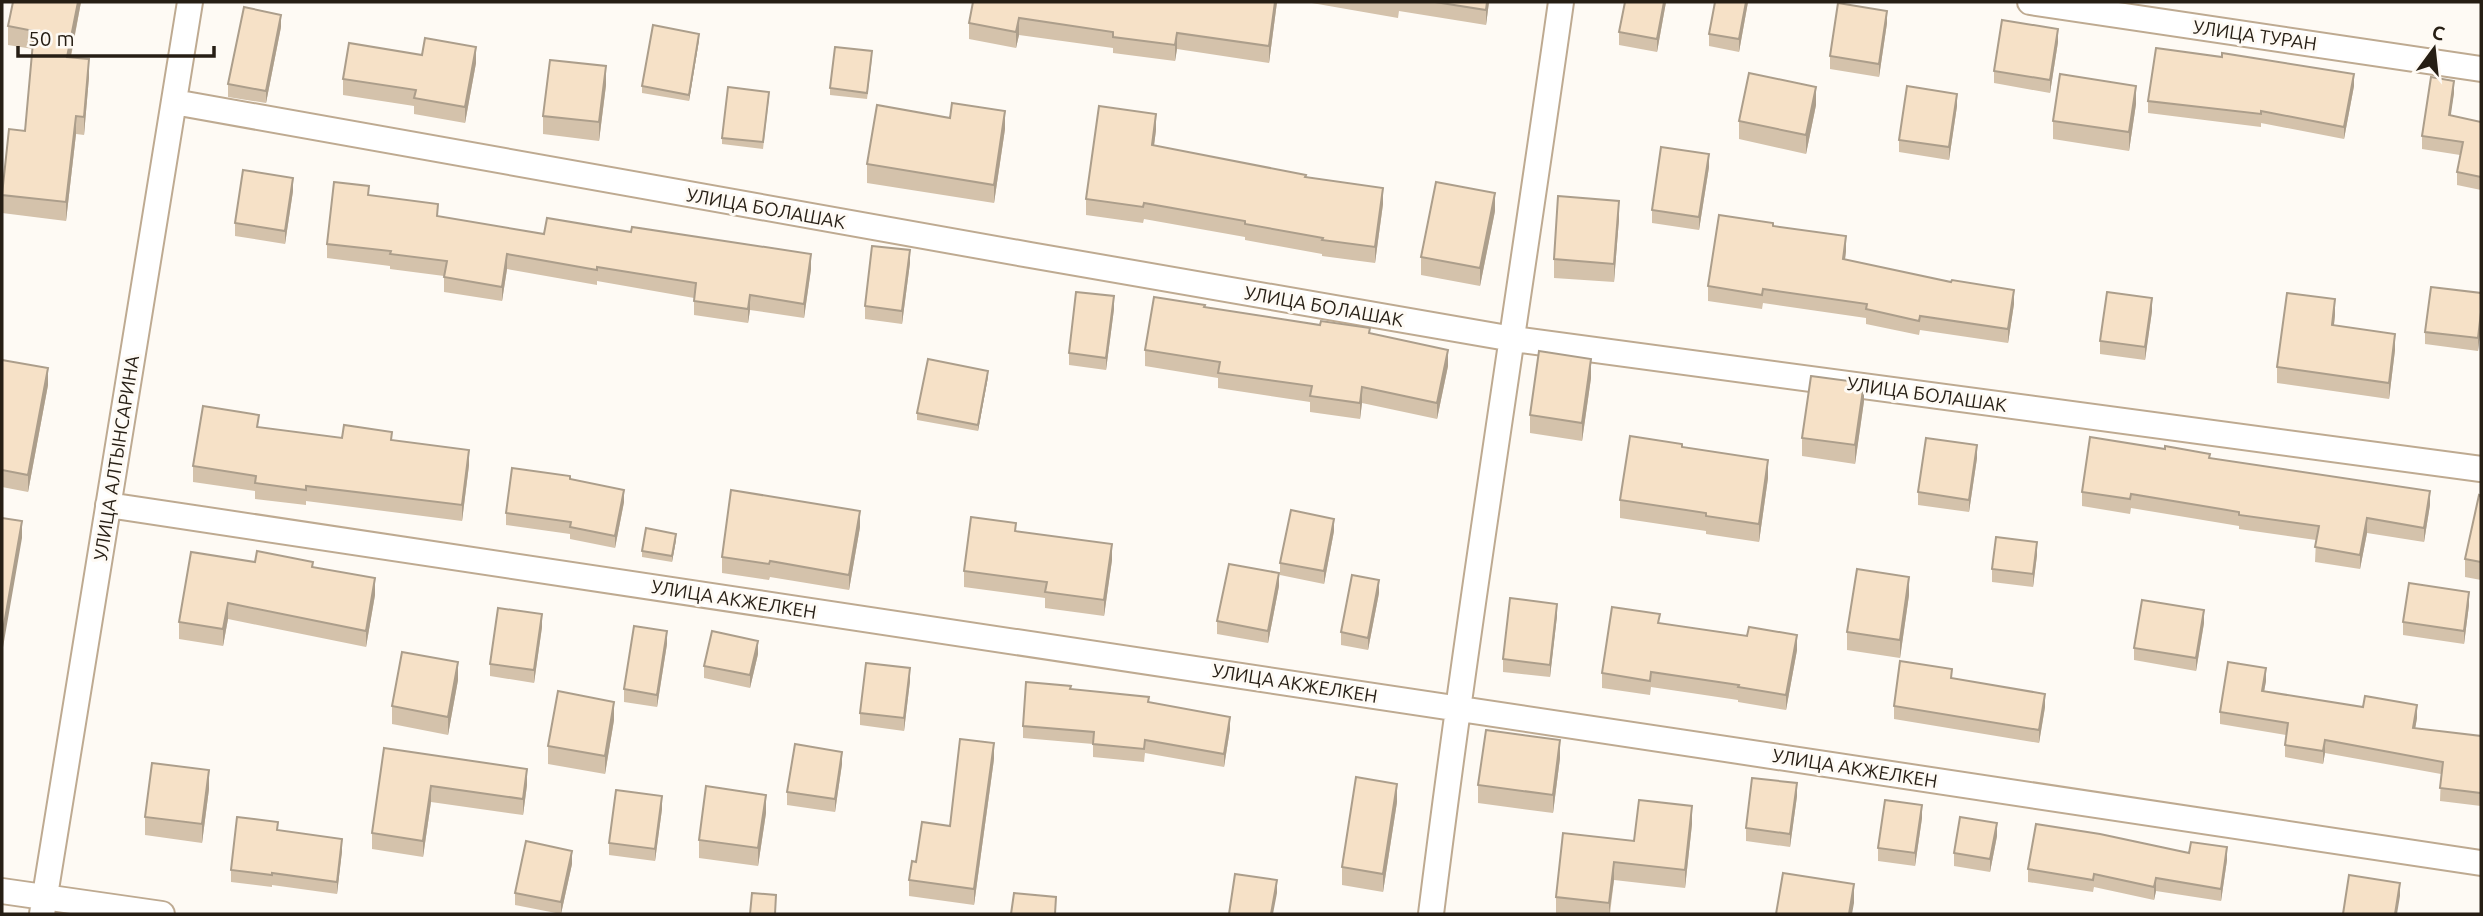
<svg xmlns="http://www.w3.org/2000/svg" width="2483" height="916" viewBox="0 0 2483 916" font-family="Ubuntu,sans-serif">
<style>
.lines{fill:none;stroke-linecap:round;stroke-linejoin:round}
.street-casing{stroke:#beaa91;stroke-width:28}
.street{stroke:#fff;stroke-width:24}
.wall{fill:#d4c2ab}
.shaded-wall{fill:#ac9e8b}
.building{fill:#f6e1c7;stroke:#ac9e8b;stroke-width:2}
.labels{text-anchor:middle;stroke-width:6;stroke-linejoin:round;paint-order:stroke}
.street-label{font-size:19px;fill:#261e14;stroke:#fefaf4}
</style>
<rect width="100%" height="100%" fill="#fefaf4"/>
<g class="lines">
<defs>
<path id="street" d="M2030,2L2481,69
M174,102L1030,255L1513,339L2481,469
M108,505L2481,863
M2,891L162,914
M42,914L190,2
M1431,914C1469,609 1518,306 1561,2"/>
</defs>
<use href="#street" class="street-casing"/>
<use href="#street" class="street"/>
</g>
<path class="wall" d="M81,2L71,57L89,77L84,135L76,134L66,221L2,213V195L25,131L33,49L8,45V26Z
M973,2H1277L1269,63L1177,49L1175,61L1113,53V48L1019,35L1016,48L969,39V23Z
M1306,2H1489L1486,25L1399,11L1398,18Z
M1625,2H1666L1657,52L1619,45V32Z
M1748,2L1739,52L1709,46V34Z
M1887,23L1879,77L1830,69V56Z
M281,27L266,103L228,97V84Z
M699,40L689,101L642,93V86Z
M2058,42L2050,93L1994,83V71Z
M872,58L867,99L830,95V88Z
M476,63L465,123L414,114V106L343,95V79Z
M606,85L599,141L543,134V116Z
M2354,86L2344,139L2261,123V127L2148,113V101Z
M2454,93L2450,116L2481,122V190L2457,185V172L2460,155L2422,149V136Z
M769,98L763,149L722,144V138Z
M2136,104L2129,151L2053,139V121Z
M1816,105L1806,154L1739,139V121Z
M1957,106L1949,160L1899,152V140Z
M1005,129L994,203L867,183V164Z
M1156,130L1154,145L1306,177L1383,204L1375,263L1322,256V254L1245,240V237L1144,219L1143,223L1086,215V199Z
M1709,167L1699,230L1652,223V210Z
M293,191L285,244L235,236V223Z
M369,195L438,216L544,234L811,269L804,318L750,310L748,323L694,315V298L597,281V285L507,269L502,301L444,292V276L390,269V266L327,258V244Z
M1495,211L1480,286L1421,275V257Z
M1619,219L1614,282L1554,278V259Z
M1773,226L1846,251L1845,260L2014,304L2008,343L1920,330L1919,335L1866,324V318L1763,303L1762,309L1708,301V286Z
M910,263L902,324L865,319V306Z
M2481,293V324L2478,351L2425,344V332Z
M1205,307L1370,334L1448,366L1437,419L1362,403L1360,419L1310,412V402L1218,388V378L1145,366V350Z
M1114,309L1106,370L1069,365V353Z
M2152,311L2145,360L2100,354V341Z
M2335,315L2334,325L2395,350L2389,399L2277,383V367Z
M2,360L48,385L28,492L2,487Z
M988,377L978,431L917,420V413Z
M1591,378L1582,441L1530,433V415Z
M1864,401L1855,464L1802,456V438Z
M259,427L342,438L392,440L469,465L462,521L306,501V505L255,499V491L193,482V466Z
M1682,447L1768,478L1759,542L1706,534V531L1620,518V500Z
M1977,458L1969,512L1918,505V492Z
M2210,458L2430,505L2424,542L2367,533L2360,569L2315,562L2316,540L2239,529V526L2131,508L2130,514L2082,506V492Z
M570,479L624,502L615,548L570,539V534L506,525V513Z
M2481,496V580L2465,577V559Z
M860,527L849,590L770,577L769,580L722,573V557Z
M1016,531L1112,560L1104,616L1045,608V598L964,587V571Z
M1334,531L1324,584L1280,575V563Z
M676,540L672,562L642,557V551Z
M2037,555L2033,587L1992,582V569Z
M255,562L313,568L375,595L366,647L228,619L223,646L179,639V622Z
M1279,586L1268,643L1217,634V621Z
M1379,593L1368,650L1341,645V632Z
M1909,595L1900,658L1847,650V632Z
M2469,605L2464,644L2403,635V622Z
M1557,616L1550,677L1503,672V659Z
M1660,623L1797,650L1786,710L1738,702V700L1651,687L1650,695L1602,688V673Z
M2204,623L2196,671L2134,660V648Z
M542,627L534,683L490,676V664Z
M667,644L657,707L624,702V689Z
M758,654L750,688L704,678V666Z
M1952,679L2045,707L2039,743L1894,719V706Z
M458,680L448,735L392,724V706Z
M910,681L904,731L860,725V713Z
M2266,681L2264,691L2417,718L2415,728L2481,736V806L2440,801L2441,774L2325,753L2323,764L2285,757V745L2286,735L2220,724V712Z
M1071,689L1149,702L1230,729L1224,767L1145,753L1144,762L1093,757V744L1023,738V726Z
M614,720L605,774L548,764V746Z
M384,748L527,785L523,815L431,802L423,857L372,849V833Z
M1560,758L1553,813L1478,803V785Z
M994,759L974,905L909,896V880L916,862L950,826Z
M842,764L835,812L787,805V792Z
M209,789L202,843L145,835V817Z
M1797,796L1790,847L1746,841V828Z
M1397,802L1383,892L1342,885V867Z
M662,809L655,861L609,855V843Z
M766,813L758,866L699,858V840Z
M1922,818L1915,866L1878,861V848Z
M1692,824L1685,888L1614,880L1610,914H1556V897L1634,841Z
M278,830L342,851L337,894L272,885V887L231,882V870Z
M1997,836L1990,872L1954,866V853Z
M2189,853L2227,860L2221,901L2156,891L2154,900L2094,887L2093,892L2028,882V869Z
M572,864L561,914L515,905V893Z"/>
<path class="shaded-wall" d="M78,2H81L67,75V57Z
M1275,2H1277L1269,63V46Z
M1487,2H1489L1486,25V10Z
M1664,2H1666L1657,52V39Z
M1746,2H1748L1739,52V39Z
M1887,11V23L1879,77V64Z
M281,15V27L266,103V91Z
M1019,18V35L1016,48V32Z
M2058,29V42L2050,93V80Z
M1177,33V49L1175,61V45Z
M699,34V40L689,101V95Z
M476,47V63L465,123V107Z
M89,59V77L84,135V117Z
M606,66V85L599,141V122Z
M2354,74V86L2344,139V127Z
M2454,81V93L2449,128V115Z
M2136,86V104L2129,151V132Z
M1816,87V105L1806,154V135Z
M1957,94V106L1949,160V147Z
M1005,111V129L994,203V185Z
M1156,114V130L1152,161V145Z
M76,116V134L66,221V202Z
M1709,154V167L1699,230V217Z
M293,178V191L285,244V231Z
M1383,188V204L1375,263V247Z
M1495,193V211L1480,286V268Z
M1619,201V219L1614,282V264Z
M1846,236V251L1843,274V259Z
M910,250V263L902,324V311Z
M507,254V269L502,301V287Z
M811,254V269L804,318V304Z
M2014,290V304L2008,343V329Z
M750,295V310L748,323V309Z
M1114,296V309L1106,370V358Z
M2152,298V311L2145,360V347Z
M2335,299V315L2332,341V325Z
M2481,312V324L2478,351V338Z
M2395,334V350L2389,399V383Z
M1448,350V366L1437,419V403Z
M1591,359V378L1582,441V423Z
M48,368V385L28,492V475Z
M988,371V377L978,431V425Z
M1864,383V401L1855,464V445Z
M1362,387V403L1360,419V403Z
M1977,445V458L1969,512V500Z
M469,450V465L462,521V505Z
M1768,460V478L1759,542V524Z
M624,490V502L615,548V536Z
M2430,491V505L2424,542V528Z
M860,511V527L849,590V575Z
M2367,518V533L2360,569V555Z
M1334,519V531L1324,584V571Z
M22,521V538L2,653V636Z
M676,534V540L672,562V556Z
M2037,542V555L2033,587V574Z
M1112,544V560L1104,616V600Z
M1279,573V586L1268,643V631Z
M1909,577V595L1900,658V640Z
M375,578V595L366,647V631Z
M1379,580V593L1368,650V638Z
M2469,592V605L2464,644V631Z
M228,603V619L223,646V629Z
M1557,604V616L1550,677V665Z
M2204,610V623L2196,671V658Z
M542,614V627L534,683V670Z
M667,631V644L657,707V695Z
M1797,635V650L1786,710V695Z
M758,641V654L750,688V675Z
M458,662V680L448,735V717Z
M910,668V681L904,731V718Z
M2266,668V681L2262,703V691Z
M2045,694V707L2039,743V730Z
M614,702V720L605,774V756Z
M2417,705V718L2413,741V728Z
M1230,717V729L1224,767V754Z
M1560,740V758L1553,813V795Z
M2325,740V753L2323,764V751Z
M994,743V759L974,905V889Z
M842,752V764L835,812V799Z
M527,769V785L523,815V799Z
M209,770V789L202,843V824Z
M1797,783V796L1790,847V834Z
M1397,784V802L1383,892V874Z
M431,786V802L423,857V841Z
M766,795V813L758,866V848Z
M662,796V809L655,861V849Z
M1922,805V818L1915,866V853Z
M1692,806V824L1685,888V870Z
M1997,823V836L1990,872V859Z
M342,839V851L337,894V882Z
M2227,847V860L2221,901V889Z
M572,851V864L561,914V902Z
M1614,862V880L1609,914V903Z
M2156,878V891L2154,900V887Z
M1277,880V893L1273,914H1271Z
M2400,883V896L2397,914H2395Z
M1854,884V903L1852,914H1849Z"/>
<path class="building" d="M13,2H78L67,57L89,59L84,117L76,116L66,202L2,195L9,129L25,131L34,31L8,26Z
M973,2H1275L1269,46L1177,33L1175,45L1113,37V32L1019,18L1016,32L969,23Z
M1435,2H1487L1486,10Z
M1625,2H1664L1657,39L1619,32Z
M1715,2H1746L1739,39L1709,34Z
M1838,3L1887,11L1879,64L1830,56Z
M244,7L281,15L266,91L228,84Z
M2002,20L2058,29L2050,80L1994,71Z
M653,25L699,34L689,95L642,86Z
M425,38L476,47L465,107L414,98L416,90L343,79L349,43L422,55Z
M835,47L872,51L867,93L830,88Z
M2156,48L2222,57V53L2354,74L2344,127L2261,111V114L2148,101Z
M550,60L606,66L599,122L543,116Z
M1749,73L1816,87L1806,135L1739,121Z
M2060,74L2136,86L2129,132L2053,121Z
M2431,77L2454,81L2449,115L2481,122V177L2457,172L2463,142L2422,136Z
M1907,86L1957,94L1949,147L1899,140Z
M728,87L769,92L763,142L722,138Z
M952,103L1005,111L994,185L867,164L877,105L950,118Z
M1099,106L1156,114L1152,145L1306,175L1305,177L1383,188L1375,247L1322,240L1323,238L1245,224V221L1144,203L1143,207L1086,199Z
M1661,147L1709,154L1699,217L1652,210Z
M243,170L293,178L285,231L235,223Z
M334,182L369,186L368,195L438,204L437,216L544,234L547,218L631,232L632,227L811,254L804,304L750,295L748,309L694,301L696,283L597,267V270L507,254L502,287L444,277L447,261L390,254L391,251L327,244Z
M1436,182L1495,193L1480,268L1421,257Z
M1558,196L1619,201L1614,264L1554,259Z
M1719,215L1773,223V226L1846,236L1843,259L1951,282L1952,280L2014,290L2008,329L1920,316L1919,321L1866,309L1867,304L1763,289L1762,295L1708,286Z
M872,246L910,250L902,311L865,306Z
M2431,287L2481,293V312L2478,338L2425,332Z
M1076,292L1114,296L1106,358L1069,353Z
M2107,292L2152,298L2145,347L2100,341Z
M2287,293L2335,299L2332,325L2395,334L2389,383L2277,367Z
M1154,297L1205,305L1204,307L1320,325L1321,321L1370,328L1369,333L1448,350L1437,403L1362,387L1360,403L1310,396L1312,386L1218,373L1220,362L1145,350Z
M1539,351L1591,359L1582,423L1530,415Z
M928,359L988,371L978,425L917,413Z
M2,360L48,368L28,475L2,470Z
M1811,376L1864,383L1855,445L1802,438Z
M203,406L259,415L257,427L342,438L344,425L392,432L391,440L469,450L462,505L306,486V490L255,483L256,476L193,466Z
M1630,436L1682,444V447L1768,460L1759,524L1706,516V513L1620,500Z
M2090,437L2165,449V446L2210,454L2209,458L2430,491L2424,528L2367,518L2360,555L2315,547L2319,526L2239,515V512L2131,494L2130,499L2082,492Z
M1926,438L1977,445L1969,500L1918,492Z
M512,468L570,476V479L624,490L615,536L570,527L571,522L506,513Z
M731,490L860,511L849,575L770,561L769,564L722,557Z
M2479,495L2481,496V562L2465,559Z
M1291,510L1334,519L1324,571L1280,563Z
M971,517L1016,523L1015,531L1112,544L1104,600L1045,592L1047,582L964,571Z
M2,518L22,521L2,636Z
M646,528L676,534L672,556L642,551Z
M1996,537L2037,542L2033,574L1992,569Z
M257,551L313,562L312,567L375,578L366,631L228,603L223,629L179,622L191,552L255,562Z
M1229,564L1279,573L1268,631L1217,621Z
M1857,569L1909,577L1900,640L1847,632Z
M1352,575L1379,580L1368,638L1341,632Z
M2409,583L2469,592L2464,631L2403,622Z
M1510,598L1557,604L1550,665L1503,659Z
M2142,600L2204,610L2196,658L2134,648Z
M1612,607L1660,614L1658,623L1747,636L1749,627L1797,635L1786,695L1738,687L1739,685L1651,672L1650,681L1602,673Z
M498,608L542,614L534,670L490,664Z
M634,626L667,631L657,695L624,689Z
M712,631L758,641L750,675L704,666Z
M402,652L458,662L448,717L392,706Z
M1900,661L1952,669L1951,678L2045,694L2039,730L1894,706Z
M2228,662L2266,668L2262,691L2363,707L2365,696L2417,705L2413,728L2481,736V793L2440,788L2443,762L2325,740L2323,751L2285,745L2288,723L2220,712Z
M866,663L910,668L904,718L860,713Z
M1026,682L1071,686L1070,689L1149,697L1148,702L1230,717L1224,754L1145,740L1144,749L1093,744L1094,732L1023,726Z
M558,691L614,702L605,756L548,746Z
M1486,730L1560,740L1553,795L1478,785Z
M960,739L994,743L974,889L909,880L912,861L916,862L922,822L950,826Z
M795,744L842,752L835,799L787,792Z
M384,748L527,769L523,799L431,786L423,841L372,833Z
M152,763L209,770L202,824L145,817Z
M1356,777L1397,784L1383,874L1342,867Z
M1752,778L1797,783L1790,834L1746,828Z
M706,786L766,795L758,848L699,840Z
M616,790L662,796L655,849L609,843Z
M1639,800L1692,806L1685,870L1614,862L1609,903L1556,897L1563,833L1634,841Z
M1885,800L1922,805L1915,853L1878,848Z
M237,817L278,822L277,830L342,839L337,882L272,873V875L231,870Z
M1960,817L1997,823L1990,859L1954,853Z
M2036,824L2100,834L2189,853L2191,842L2227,847L2221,889L2156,878L2154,887L2094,874L2093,880L2028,869Z
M526,841L572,851L561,902L515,893Z
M1783,873L1854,884L1849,914H1776Z
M1235,874L1277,880L1271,914H1229Z
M2349,875L2400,883L2395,914H2343Z
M752,893L776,895L775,914H750Z
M1014,893L1056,897L1055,914H1011Z"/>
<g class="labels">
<g class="street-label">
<text transform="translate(2255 35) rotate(8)" y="7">УЛИЦА ТУРАН</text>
<text transform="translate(766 208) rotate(10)" y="7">УЛИЦА БОЛАШАК</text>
<text transform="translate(1324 306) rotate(10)" y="7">УЛИЦА БОЛАШАК</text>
<text transform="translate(1927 394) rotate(8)" y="7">УЛИЦА БОЛАШАК</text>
<text transform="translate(116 458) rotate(-81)" y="7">УЛИЦА АЛТЫНСАРИНА</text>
<text transform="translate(734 599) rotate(9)" y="7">УЛИЦА АКЖЕЛКЕН</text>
<text transform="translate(1295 683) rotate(9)" y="7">УЛИЦА АКЖЕЛКЕН</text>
<text transform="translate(1855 768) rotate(9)" y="7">УЛИЦА АКЖЕЛКЕН</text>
</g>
</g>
<rect width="2483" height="916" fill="none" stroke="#261e14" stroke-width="7"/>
<g transform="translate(2434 49) rotate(15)" stroke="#fefaf4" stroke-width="5" paint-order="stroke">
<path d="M0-5L12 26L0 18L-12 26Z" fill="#261e14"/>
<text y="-10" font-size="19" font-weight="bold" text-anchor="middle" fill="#261e14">С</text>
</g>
<path d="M18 46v10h196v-10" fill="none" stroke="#261e14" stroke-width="3.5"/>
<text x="28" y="46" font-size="21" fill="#261e14" stroke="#fefaf4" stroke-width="5" paint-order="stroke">50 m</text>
</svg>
